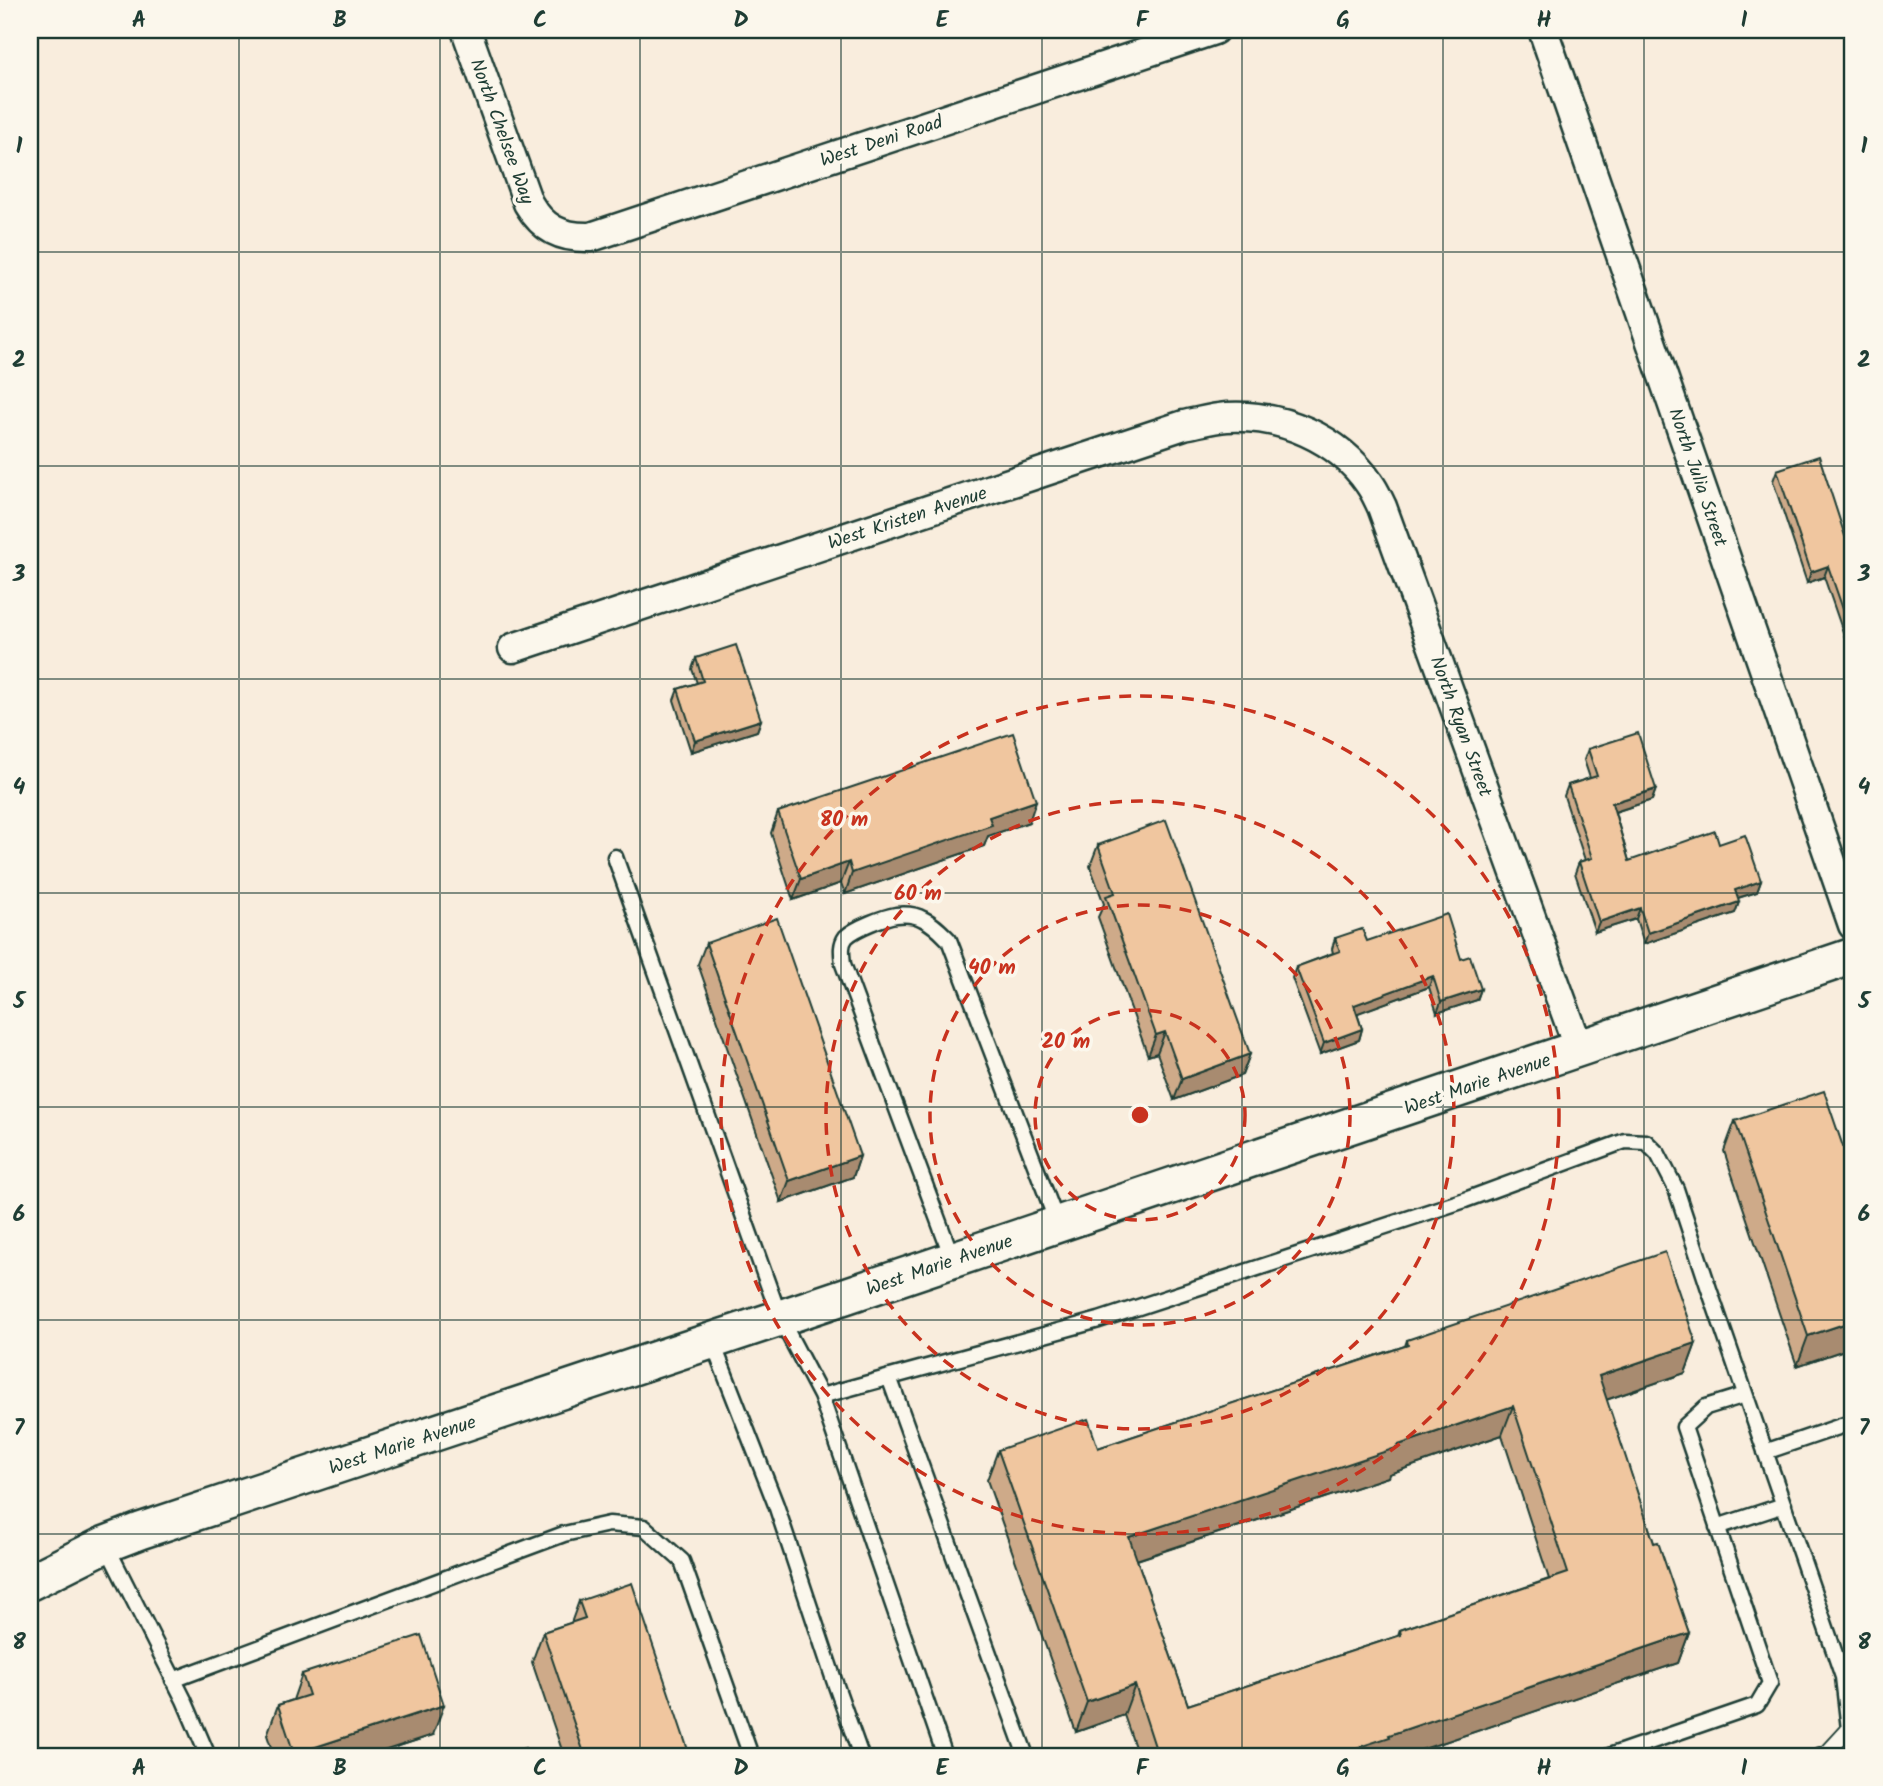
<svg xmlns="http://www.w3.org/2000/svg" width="1883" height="1786" viewBox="0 0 1883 1786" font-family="Kalam,sans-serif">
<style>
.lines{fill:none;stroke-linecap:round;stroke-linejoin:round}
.service-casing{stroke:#1f3d34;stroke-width:19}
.minor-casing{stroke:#1f3d34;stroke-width:33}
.tertiary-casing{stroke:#1f3d34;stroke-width:40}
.service{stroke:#fbf7ec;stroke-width:14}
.minor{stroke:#fbf7ec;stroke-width:28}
.tertiary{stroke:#fbf7ec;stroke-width:35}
.wall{fill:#ceaa89;stroke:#1f3d34;stroke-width:2;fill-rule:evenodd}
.shaded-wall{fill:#a88b6f;stroke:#1f3d34;stroke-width:2}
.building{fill:#f0c69f;stroke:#1f3d34;stroke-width:2;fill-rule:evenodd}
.grid{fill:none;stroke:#1f3d34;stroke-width:2;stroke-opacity:0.55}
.ring{fill:none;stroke:#c8321e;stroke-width:3.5;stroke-dasharray:12 9}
.labels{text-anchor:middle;stroke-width:7;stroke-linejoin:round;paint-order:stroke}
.street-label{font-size:19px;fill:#1f3d34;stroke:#fbf7ec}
.centre{fill:#c8321e;stroke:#fbf7ec;stroke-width:3.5}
.ring-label{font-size:21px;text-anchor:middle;font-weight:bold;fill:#c8321e;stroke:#fbf7ec;stroke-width:7;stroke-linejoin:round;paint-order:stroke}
.neatline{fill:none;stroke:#1f3d34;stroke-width:2.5}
.grid-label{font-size:23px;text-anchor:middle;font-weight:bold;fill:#1f3d34}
</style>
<rect width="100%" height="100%" fill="#f9eddd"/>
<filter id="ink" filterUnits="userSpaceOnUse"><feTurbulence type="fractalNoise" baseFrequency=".0143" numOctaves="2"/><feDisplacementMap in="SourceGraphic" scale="14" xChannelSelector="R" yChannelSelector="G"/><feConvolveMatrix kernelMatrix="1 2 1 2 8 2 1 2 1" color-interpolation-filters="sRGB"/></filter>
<g filter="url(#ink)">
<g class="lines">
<defs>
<path id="service" d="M615,857L780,1318L821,1396L945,1756
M953,1260L843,964C842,954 840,945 846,937C855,928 884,917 896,915C905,914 916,915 923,919C934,924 941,932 949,940L1058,1225
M712,1341L776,1505L834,1680L861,1756
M889,1377L1026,1756
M821,1396L1099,1320L1465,1200L1625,1141L1646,1142L1658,1154L1676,1189L1709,1289L1843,1677L1849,1729L1826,1754L1819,1756
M1765,1452L1853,1422
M1717,1527L1784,1505
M106,1545L184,1700L208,1756
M173,1680L564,1534L609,1524L644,1527L682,1561L751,1756
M1609,1756L1757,1705L1770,1683L1684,1427L1706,1407L1745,1395"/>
<path id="minor" d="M466,30L528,203C543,229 561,238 591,237L1214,30
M1543,30L1853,925
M513,648L1184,425C1199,422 1213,418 1227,417C1282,414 1338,438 1369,483C1375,491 1378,499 1382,507L1579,1049"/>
<path id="tertiary" d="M30,1582L106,1544L140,1531L780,1318L1853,956"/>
</defs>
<use href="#service" class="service-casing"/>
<use href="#minor" class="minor-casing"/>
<use href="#tertiary" class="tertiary-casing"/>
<use href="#service" class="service"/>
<use href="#minor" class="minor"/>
<use href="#tertiary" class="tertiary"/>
</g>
<path class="wall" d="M1777,470L1845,536L1853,533V661L1824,577L1807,583L1773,481Z
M696,658L761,720L757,731L691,752L674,700L678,689L697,683L692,669Z
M1588,749L1656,789L1652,800L1615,812L1629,861L1719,844L1761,881L1757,892L1738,898L1739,902L1735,913L1644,944L1636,919L1595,932L1575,873L1579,862L1585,860L1564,796L1568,785L1590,778L1584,760Z
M778,812L1029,822L988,836L984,846L845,894L841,883L793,900L771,833Z
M1098,845L1250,1054L1242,1075L1174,1100L1157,1053L1148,1056L1098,917L1104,904L1090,866Z
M1335,938L1367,941L1461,959L1481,989L1477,1000L1437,1013L1429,987L1357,1013L1362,1029L1359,1040L1320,1054L1292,978L1296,967L1333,953L1332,949Z
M706,943L860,1156L853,1177L781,1202L698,964Z
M1735,1121L1853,1176V1347L1797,1366L1724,1151Z
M1407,1340L1696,1343L1685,1373L1606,1400L1654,1543L1689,1633L1678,1663L1403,1756H1138L1124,1715L1076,1732L987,1480L998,1450L1098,1448L1405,1346ZM1502,1435L1549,1579L1400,1630L1398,1636L1188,1705L1137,1560L1388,1477L1389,1474Z
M1853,1506V1525L1850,1515Z
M579,1601L690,1756H564L532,1662L543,1632L571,1623Z
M302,1674L433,1735L368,1756H274L267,1735L278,1705L293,1700Z"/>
<path class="shaded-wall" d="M1828,566L1824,577L1807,583L1811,572Z
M761,720L757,731L691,752L695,741Z
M1656,789L1652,800L1608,814L1612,803Z
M1036,801L1029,822L988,836L984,846L845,894L852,873L989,817Z
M849,862L841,883L793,900L801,879Z
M1761,881L1757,892L1731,900L1735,890Z
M1739,902L1735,913L1644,944L1648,933Z
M1640,908L1636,919L1595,932L1599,922Z
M1433,976L1429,987L1350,1016L1354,1005Z
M1481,989L1477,1000L1437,1013L1441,1002Z
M1362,1029L1359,1040L1320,1054L1324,1043Z
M1165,1032L1157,1053L1148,1056L1156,1035Z
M1250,1054L1242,1075L1174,1100L1182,1079Z
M860,1156L853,1177L781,1202L789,1181Z
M1853,1321V1347L1797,1366L1808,1336Z
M1696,1343L1685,1373L1588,1406L1599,1376Z
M1513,1406L1502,1435L1389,1474L1388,1477L1118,1566L1129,1537Z
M1689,1633L1678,1663L1403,1756H1332L1389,1735Z
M1135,1685L1124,1715L1076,1732L1087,1702Z
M444,1705L433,1735L368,1756H293L294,1754Z"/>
<path class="building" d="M1819,456L1845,536L1853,533V638L1828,566L1811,572L1777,470Z
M736,645L761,720L695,741L678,689L703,681L696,658Z
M1013,733L1036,801L989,817L992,825L852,873L849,862L801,879L778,812Z
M1638,733L1656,789L1612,803L1629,861L1715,831L1719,844L1745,835L1761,881L1735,890L1739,902L1648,933L1640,908L1599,922L1579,862L1592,858L1568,785L1597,776L1588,749Z
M1166,820L1250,1054L1182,1079L1165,1032L1156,1035L1106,896L1115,893L1098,845Z
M1447,914L1461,959L1470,956L1481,989L1441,1002L1433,976L1354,1005L1362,1029L1324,1043L1296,967L1340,951L1335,938L1362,929L1367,941Z
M777,918L860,1156L789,1181L706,943Z
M1824,1091L1853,1176V1321L1808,1336L1735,1121Z
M1665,1252L1696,1343L1599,1376L1654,1543L1658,1542L1689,1633L1389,1735L1390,1737L1332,1756H1158L1135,1685L1087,1702L998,1450L1088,1419L1098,1448L1408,1345L1407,1340ZM1513,1406L1568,1573L1400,1630L1401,1635L1188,1705L1129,1537L1399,1447L1398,1445Z
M632,1583L690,1756H585L543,1632L585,1618L579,1601Z
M421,1635L444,1705L294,1754L278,1705L309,1695L302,1674Z
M525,1748L528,1756H503Z"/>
</g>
<path class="grid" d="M239,30V1756M440,30V1756M640,30V1756M841,30V1756M1042,30V1756M1242,30V1756M1443,30V1756M1644,30V1756M30,252H1853M30,466H1853M30,679H1853M30,893H1853M30,1107H1853M30,1320H1853M30,1534H1853"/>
<g class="ring">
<circle cx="1140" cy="1115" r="105"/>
<circle cx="1140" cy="1115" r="210"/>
<circle cx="1140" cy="1115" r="314"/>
<circle cx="1140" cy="1115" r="419"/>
</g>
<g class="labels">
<g class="street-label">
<text transform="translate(503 131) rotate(70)" y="7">North Chelsee Way</text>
<text transform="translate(881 140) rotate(-18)" y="7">West Deni Road</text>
<text transform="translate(1699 477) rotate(71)" y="7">North Julia Street</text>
<text transform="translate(907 517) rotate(-18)" y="7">West Kristen Avenue</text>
<text transform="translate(1462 726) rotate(70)" y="7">North Ryan Street</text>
<text transform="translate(1477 1083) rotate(-19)" y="7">West Marie Avenue</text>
<text transform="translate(939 1264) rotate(-19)" y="7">West Marie Avenue</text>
<text transform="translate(402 1444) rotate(-18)" y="7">West Marie Avenue</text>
</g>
</g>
<circle cx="1140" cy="1115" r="10" class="centre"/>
<g class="ring-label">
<text x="844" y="826">80 m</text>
<text x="918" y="900">60 m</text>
<text x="992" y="974">40 m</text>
<text x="1066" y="1048">20 m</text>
</g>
<rect width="1883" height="1786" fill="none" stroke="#fbf7ec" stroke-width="77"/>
<rect x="38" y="38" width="1806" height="1710" class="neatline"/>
<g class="grid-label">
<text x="139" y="27">A</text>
<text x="340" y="27">B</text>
<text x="540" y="27">C</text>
<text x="741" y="27">D</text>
<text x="942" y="27">E</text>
<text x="1142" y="27">F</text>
<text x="1343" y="27">G</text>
<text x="1544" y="27">H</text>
<text x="1744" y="27">I</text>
<text x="19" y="153">1</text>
<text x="1864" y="153">1</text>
<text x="19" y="367">2</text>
<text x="1864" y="367">2</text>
<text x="19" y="581">3</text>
<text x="1864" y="581">3</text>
<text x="19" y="794">4</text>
<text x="1864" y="794">4</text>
<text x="19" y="1008">5</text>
<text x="1864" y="1008">5</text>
<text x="19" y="1221">6</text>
<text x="1864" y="1221">6</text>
<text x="19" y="1435">7</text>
<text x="1864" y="1435">7</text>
<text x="19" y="1649">8</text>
<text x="1864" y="1649">8</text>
<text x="139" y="1775">A</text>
<text x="340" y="1775">B</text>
<text x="540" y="1775">C</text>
<text x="741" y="1775">D</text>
<text x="942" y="1775">E</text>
<text x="1142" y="1775">F</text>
<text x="1343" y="1775">G</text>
<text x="1544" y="1775">H</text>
<text x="1744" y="1775">I</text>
</g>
</svg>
